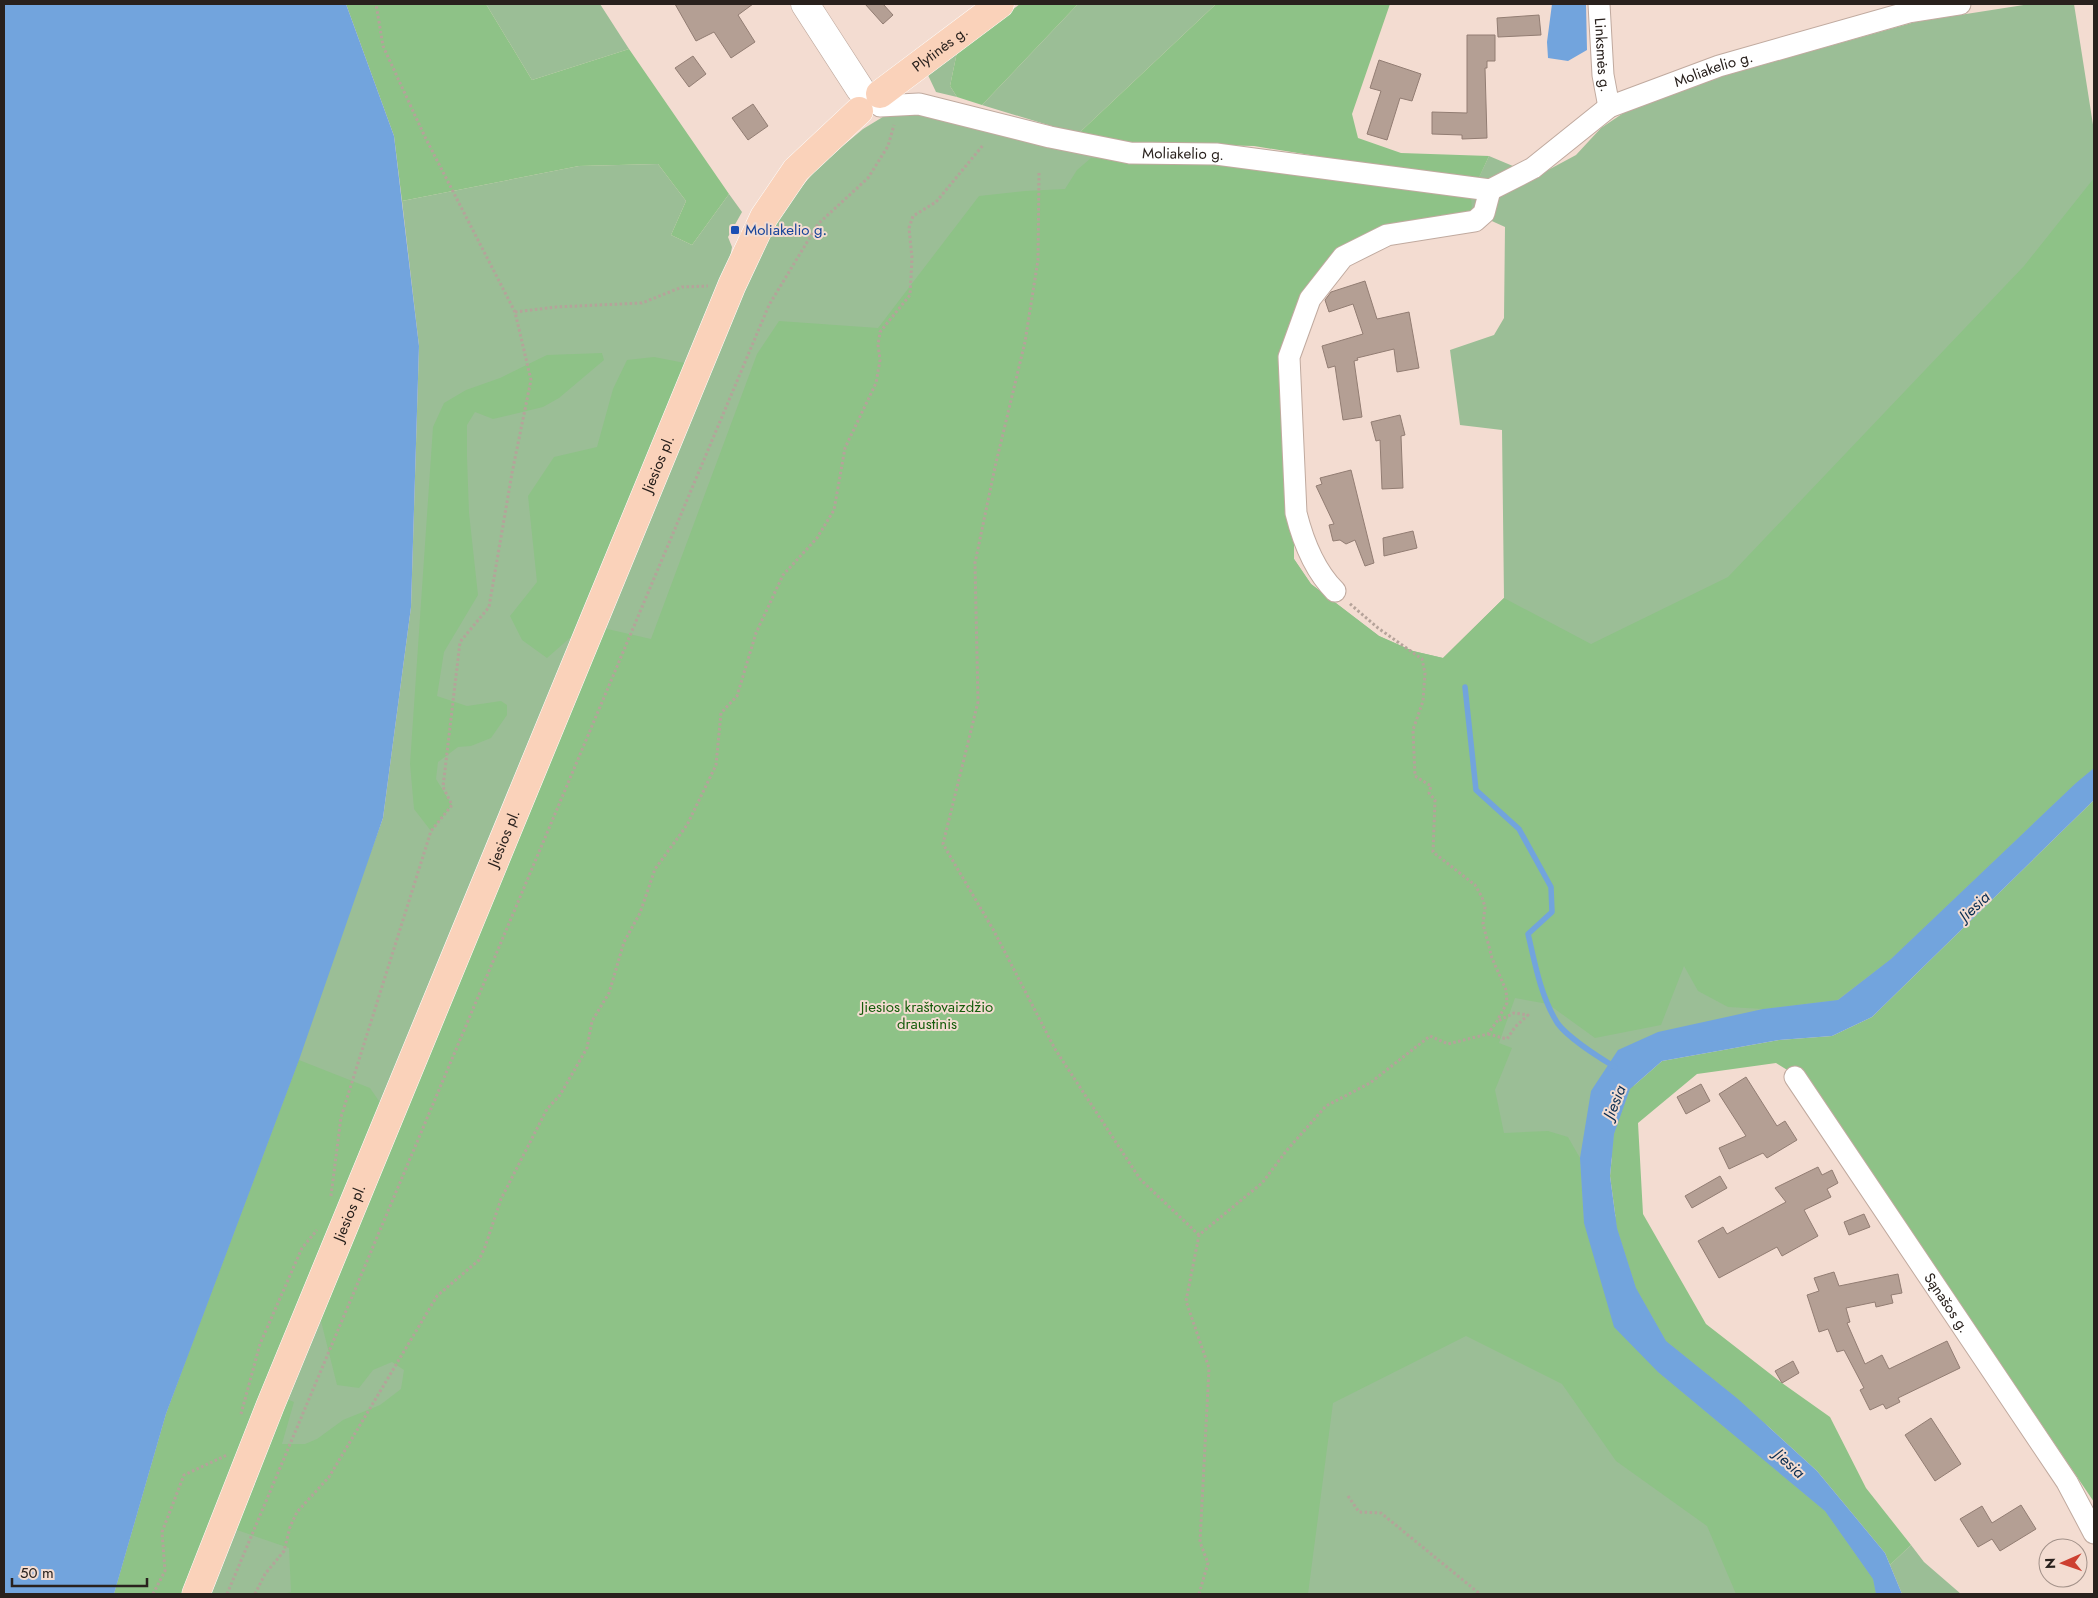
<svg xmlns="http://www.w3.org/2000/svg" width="2098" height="1598" viewBox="0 0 2098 1598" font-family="Jost,sans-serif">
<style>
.green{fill:#9bbe96;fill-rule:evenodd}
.forest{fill:#8ec287}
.water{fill:#72a4dd}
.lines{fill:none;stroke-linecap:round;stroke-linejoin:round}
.stream{stroke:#72a4dd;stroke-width:5.5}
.building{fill:#b49f94;stroke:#927d73}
.minor-casing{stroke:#c0aa9f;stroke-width:23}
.secondary-casing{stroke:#c0aa9f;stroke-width:29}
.primary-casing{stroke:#fff;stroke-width:29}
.path{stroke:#b5a39a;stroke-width:3;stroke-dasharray:2.5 2.5;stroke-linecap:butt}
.minor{stroke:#fff;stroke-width:21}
.secondary{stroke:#fff;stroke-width:28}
.primary{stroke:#fad2ba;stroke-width:28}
.transit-dot{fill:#1a4fb4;stroke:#f3dcd1;stroke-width:2}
.labels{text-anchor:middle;stroke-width:4;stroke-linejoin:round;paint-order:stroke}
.street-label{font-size:15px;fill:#29211d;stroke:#f3dcd1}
.transit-label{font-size:15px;fill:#164399;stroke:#f3dcd1;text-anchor:start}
.park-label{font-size:15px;fill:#155c0b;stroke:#f3dcd1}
.water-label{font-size:16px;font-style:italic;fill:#082c51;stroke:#f3dcd1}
</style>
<rect width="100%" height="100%" fill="#f3dcd1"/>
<path class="green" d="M486,4H600L629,49L532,80Z
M1078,4H1216L1078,134L982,105Z
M2030,4H2074L2094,131V788L1875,997L1644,1053L1600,1195L1889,1594H114L166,1414L383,818L411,607L419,346L402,201L579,166L658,164L686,201L671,235L692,245L729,194L742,212L728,237L732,247L730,258L776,217L820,165L863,129L891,112L919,104L1050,137L1471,194L1489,156L1537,176L1576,155L1601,128L1634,106L1723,76L1915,22ZM1472,212L1505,227L1504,318L1494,335L1450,350L1460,425L1502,430L1504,598L1443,658L1413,651L1379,636L1311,584L1294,559V529L1281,359L1338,252Z
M957,52L950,86L957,97L936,92L927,73Z
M1911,1545L1924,1562L1961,1594H1902L1890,1565Z"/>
<path class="forest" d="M346,4H486L532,80L629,49L729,194L692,245L671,235L686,201L658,164L579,166L402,201L394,136Z
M1020,4H1078L982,105L957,97L950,86L957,52Z
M1216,4H1390L1352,114L1358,138L1401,153L1489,156L1477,182L1254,146L1129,143L1078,134Z
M1091,158L1234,165L1471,194L1472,212L1338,252L1281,359L1294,529V559L1311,584L1379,636L1413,651L1443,658L1504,598L1591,644L1728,577L2024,266L2094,178V768L2076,783L1891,959L1837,1000L1763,1009L1728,1007L1698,991L1684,966L1661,1025L1595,1038L1548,1004L1515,998L1499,1043L1512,1048L1495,1090L1504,1133L1548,1131L1568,1137L1580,1158L1584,1223L1658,1372L1825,1511L1873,1579L1876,1594H1736L1707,1526L1616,1461L1562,1384L1466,1336L1333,1403L1308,1594H282L291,1592L289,1548L234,1529L282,1397L294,1402L282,1444H305L317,1439L343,1420L380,1405L401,1389L404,1370L392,1362L373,1370L359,1388L337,1385L318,1309L603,628L651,639L757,354L779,321L878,328L979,196L1025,191L1065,189L1077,170Z
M602,353L604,360L559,398L543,407L493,419L475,412L467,425V457L469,513L478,595L444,652L437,696L467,706L501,701L507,705V715L491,738L471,746L458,747L438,762L436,779L452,805L431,831L414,809L410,764L433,427L444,403L466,390L500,378L547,355Z
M654,357L685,363L571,637L547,658L522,640L510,616L537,582L528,496L554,457L597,447L613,389L627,360Z
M2094,800V1502L1813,1086L1776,1063L1697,1074L1638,1123L1643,1214L1706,1324L1782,1383L1830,1417L1866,1488L1911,1545L1890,1565L1885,1553L1817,1471L1738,1399L1666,1341L1636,1288L1617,1228L1610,1176L1614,1134L1630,1089L1662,1061L1779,1040L1832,1036L1872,1017Z
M299,1060L370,1088L381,1104L184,1594H114L166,1414Z"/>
<path class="water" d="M4,4H346L394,136L419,346L411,607L383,818L299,1060L166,1414L114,1594H4Z
M1552,4H1586L1587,50L1568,61L1548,58L1547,42Z
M2094,768V800L1872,1017L1832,1036L1779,1040L1662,1061L1630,1089L1614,1134L1610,1176L1617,1228L1636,1288L1666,1341L1738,1399L1817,1471L1885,1553L1902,1594H1876L1873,1579L1825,1511L1658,1372L1614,1327L1584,1223L1580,1158L1591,1091L1618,1050L1658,1032L1763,1009L1838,1000L1891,959L2076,783Z"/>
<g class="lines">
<path class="stream" d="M1465,687L1476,790L1519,829L1551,887L1552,912L1528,934C1535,963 1540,993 1555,1019C1562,1034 1600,1058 1615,1067"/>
</g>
<path class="building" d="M675,4H753L738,15L755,42L731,58L714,32L696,41Z
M865,4H883L893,15L883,24Z
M1539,15L1541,35L1498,37L1497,18Z
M1467,35H1495V61H1487V68H1485L1487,138L1462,139V135L1432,134V112L1467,113Z
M693,56L706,74L689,87L675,68Z
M1379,60L1421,74L1412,101L1400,98L1387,140L1367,134L1381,91L1370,88Z
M753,104L768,126L748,140L732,118Z
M1365,281L1377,319L1409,312L1419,368L1397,372L1394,349L1357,358L1358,360L1354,361L1362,417L1343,420L1335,366L1328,368L1322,346L1363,334L1353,304L1329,312L1325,300L1331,292Z
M1400,415L1405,435L1401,436L1403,488L1382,489L1380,440L1376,441L1371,422Z
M1351,470L1374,563L1365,566L1355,540L1346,544L1340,540L1333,541L1329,525L1334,524L1316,486L1322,484L1320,478Z
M1413,531L1417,548L1384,556L1383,538Z
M1746,1077L1777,1126L1785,1121L1797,1140L1767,1158L1763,1153L1729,1169L1719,1148L1746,1136L1719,1094Z
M1701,1084L1710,1101L1686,1114L1677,1097Z
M1818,1167L1822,1175L1832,1170L1838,1183L1827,1189L1831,1197L1804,1210L1818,1236L1782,1256L1777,1247L1719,1278L1698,1241L1723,1227L1727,1234L1786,1202L1775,1188Z
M1720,1176L1727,1188L1692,1208L1685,1196Z
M1864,1214L1870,1227L1849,1235L1844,1222Z
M1834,1272L1839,1286L1898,1274L1902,1293L1891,1295L1893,1303L1876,1307L1875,1302L1846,1308L1850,1322L1847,1323L1865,1364L1882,1355L1889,1369L1947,1341L1960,1368L1898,1398L1900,1402L1886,1409L1883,1404L1870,1410L1860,1390L1864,1388L1844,1350L1837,1352L1828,1329L1819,1332L1807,1295L1819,1291L1814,1278Z
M1793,1361L1799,1373L1782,1383L1775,1371Z
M1931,1418L1961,1464L1935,1481L1905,1435Z
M2021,1505L2036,1529L2000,1551L1992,1539L1978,1547L1960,1519L1982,1506L1992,1523Z"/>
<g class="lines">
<defs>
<g id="minor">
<path id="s1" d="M1599,4L1603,75L1609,107"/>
<path id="s2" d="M880,106L919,104L1050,137L1130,153L1216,154L1490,190L1533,168L1609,107L1719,66L1909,12L1960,4"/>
<path d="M1335,591C1314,570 1303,541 1296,513L1289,357L1310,299L1343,257L1387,235L1475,221L1484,213L1490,190"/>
<path id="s3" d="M1795,1077L2067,1482L2094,1533"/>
</g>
<path id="secondary" d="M805,4L860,89"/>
<g id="primary">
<path id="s4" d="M880,94L1000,4"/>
<path id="s5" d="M196,1594L270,1406L732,285L764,217L796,170L859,111"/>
</g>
</defs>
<use href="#minor" class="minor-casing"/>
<use href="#secondary" class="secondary-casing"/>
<use href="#primary" class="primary-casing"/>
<path class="path" d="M1039,173L1038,260L1025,342L995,467L975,563L978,702L943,844L994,931L1055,1049L1140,1179L1199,1235
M515,312L556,307L642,303L682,287L708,286
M1488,1034L1507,1039L1515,1027L1528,1015L1514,1013L1498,1021
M331,1196L341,1117L431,831L452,805L443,787L460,642L489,607L512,473L531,380L515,312L425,137L383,46L376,4
M241,1414L260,1344L302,1248L317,1230
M1348,1496L1359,1512L1381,1513L1480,1594
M153,1594L165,1571L162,1532L184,1475L227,1455
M227,1594L769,305L818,224L868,178L888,146L894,125
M255,1594L265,1574L284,1551L290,1527L297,1512L329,1477L437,1296L479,1260L485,1247L501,1199L547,1109L560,1095L587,1048L592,1021L609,993L624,942L640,913L655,869L687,825L716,765L721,713L737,696L756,633L783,575L817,538L834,510L845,448L876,383L880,360L878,345L880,332L910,295L912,258L909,228L913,216L936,202L984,144
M1199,1594L1208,1563L1200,1542L1209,1368L1186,1301L1199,1235L1262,1183L1287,1150L1326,1106L1370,1083L1430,1036L1448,1044L1488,1034L1497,1021L1507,1003L1506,990L1492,958L1483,924L1485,907L1482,897L1475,885L1433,852L1435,800L1429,793L1431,786L1415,776L1413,730L1423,701L1425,673L1422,659L1378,628L1349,603"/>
<use href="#minor" class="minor"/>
<use href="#secondary" class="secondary"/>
<use href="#primary" class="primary"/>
</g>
<rect class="transit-dot" x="730" y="225" width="10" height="10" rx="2.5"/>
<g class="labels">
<g class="street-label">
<text dy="5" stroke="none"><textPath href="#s4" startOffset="75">Plytinės g.</textPath></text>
<text dy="5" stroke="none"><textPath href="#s1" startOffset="51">Linksmės g.</textPath></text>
<text dy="5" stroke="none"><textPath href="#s2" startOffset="875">Moliakelio g.</textPath></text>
<text dy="5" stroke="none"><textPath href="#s2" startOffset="309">Moliakelio g.</textPath></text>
<text dy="5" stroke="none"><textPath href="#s5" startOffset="1221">Jiesios pl.</textPath></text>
<text dy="5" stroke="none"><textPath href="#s5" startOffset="816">Jiesios pl.</textPath></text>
<text dy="5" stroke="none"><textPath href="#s5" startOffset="411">Jiesios pl.</textPath></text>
<text dy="5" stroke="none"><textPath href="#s3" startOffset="272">Sąnašos g.</textPath></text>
</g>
<g class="transit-label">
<text x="745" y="235">Moliakelio g.</text>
</g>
<g class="park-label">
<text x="927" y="1012">Jiesios kraštovaizdžio<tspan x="927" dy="17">draustinis</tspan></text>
</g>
<g class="water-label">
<text transform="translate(1974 906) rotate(-43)" y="6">Jiesia</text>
<text transform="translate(1614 1102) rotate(-68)" y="6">Jiesia</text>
<text transform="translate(1790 1463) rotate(42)" y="6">Jiesia</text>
</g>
</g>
<rect width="2098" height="1598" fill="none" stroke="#29211d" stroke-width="10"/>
<g transform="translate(2063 1563) rotate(268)"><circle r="24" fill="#f3dcd1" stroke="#a29189"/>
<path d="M0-4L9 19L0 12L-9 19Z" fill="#cd4031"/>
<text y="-8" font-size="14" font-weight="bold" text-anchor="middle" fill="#29211d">N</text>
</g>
<path d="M12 1578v8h135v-8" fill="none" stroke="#29211d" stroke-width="2.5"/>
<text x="20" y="1578" font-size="15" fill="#29211d" stroke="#f3dcd1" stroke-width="4" paint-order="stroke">50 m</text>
</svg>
